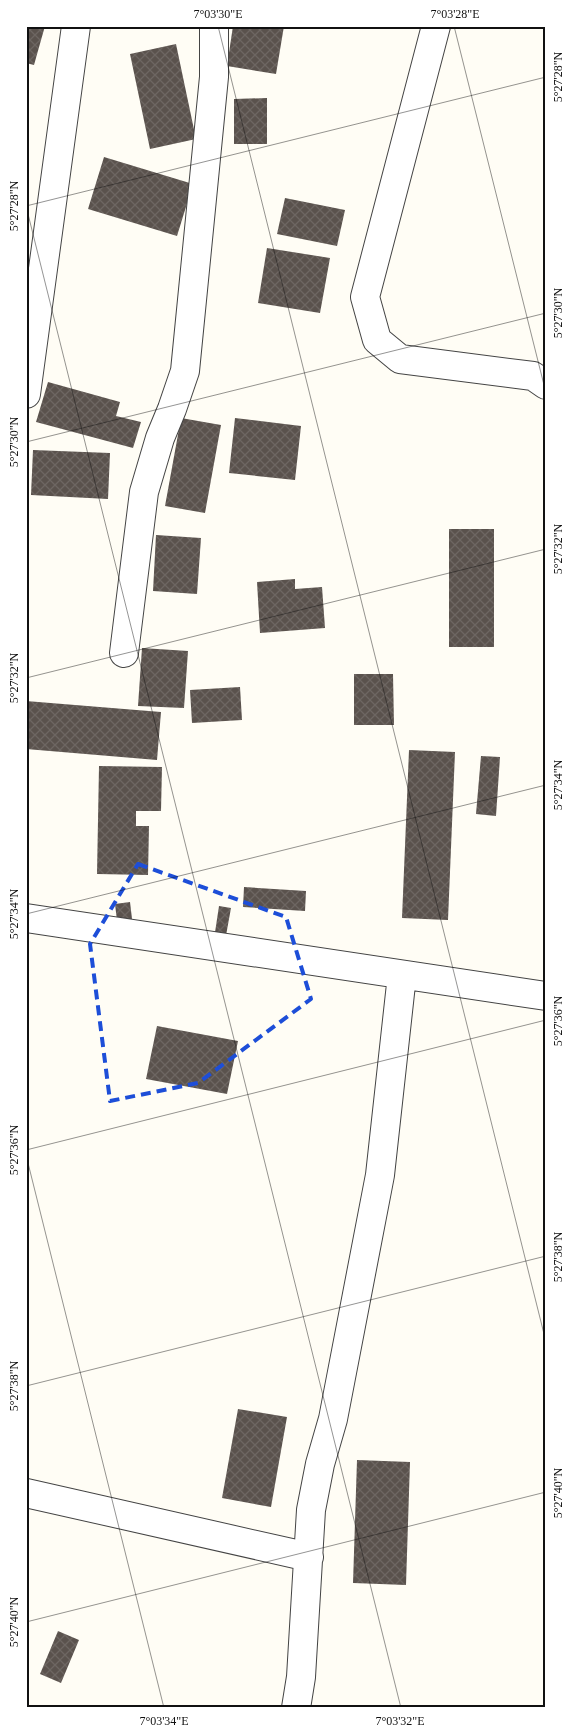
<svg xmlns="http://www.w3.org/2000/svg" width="572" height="1734" viewBox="0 0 572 1734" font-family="Georgia,serif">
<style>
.building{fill:url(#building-cross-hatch)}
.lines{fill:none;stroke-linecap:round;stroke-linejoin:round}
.street-casing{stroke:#444;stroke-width:30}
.street{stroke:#fff;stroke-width:28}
.marked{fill:none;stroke:#1d4ed8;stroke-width:4;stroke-dasharray:10 6;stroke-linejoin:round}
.ticks{fill:none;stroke:#111;stroke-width:1;stroke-opacity:0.45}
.neatline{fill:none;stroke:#111;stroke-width:2}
.ticks-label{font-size:12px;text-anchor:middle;fill:#111}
</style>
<defs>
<pattern id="building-cross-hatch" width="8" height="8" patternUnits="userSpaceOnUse" patternTransform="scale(1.25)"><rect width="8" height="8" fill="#5a524d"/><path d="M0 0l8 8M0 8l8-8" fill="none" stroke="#6d6662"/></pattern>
</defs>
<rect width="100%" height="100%" fill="#fffdf5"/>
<path class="building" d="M26,26H45L34,65L26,63Z
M233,26H284L276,74L227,66Z
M176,44L196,139L150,149L130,54Z
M267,98V144H234V99Z
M104,157L193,184L177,236L88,209Z
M285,198L345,210L337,246L277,234Z
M267,248L330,258L320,313L258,303Z
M48,382L120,402L116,416L141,422L133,448L36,422Z
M181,418L221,425L205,513L165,506Z
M235,418L301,426L295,480L229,473Z
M33,450L110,453L108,499L31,495Z
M449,529H494V647H449Z
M156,535L201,538L197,594L153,591Z
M295,579V589L322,587L325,628L260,633L257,582Z
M142,648L188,651L184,708L138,706Z
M354,674H393L394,725H354Z
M240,687L242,720L192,723L190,690Z
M26,701L161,712L157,760L26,749Z
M409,750L455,752L448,920L402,918Z
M481,756L500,757L496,816L476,814Z
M99,766L162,767L161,811H136V826H149L148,875L97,874Z
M244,887L306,891L305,911L243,907Z
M130,902L133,927L118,929L115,904Z
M219,906L231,908L225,941L214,939Z
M157,1026L238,1041L227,1094L146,1079Z
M238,1409L287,1417L271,1507L222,1498Z
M357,1460L410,1462L406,1585L353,1583Z
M58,1631L79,1640L61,1683L40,1674Z"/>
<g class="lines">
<defs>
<path id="street" d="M436,26L365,297L377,340L400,359L533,376L546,385
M26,394L76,26
M124,653L144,492L160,438L172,409L185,371L214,77V26
M26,918L546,996
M26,1493L309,1557
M296,1708L301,1677L311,1510L320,1464L333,1419L380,1175L402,975"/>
</defs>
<use href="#street" class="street-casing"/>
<use href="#street" class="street"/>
</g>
<path class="marked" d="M138,864L286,917L311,999L198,1083L110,1101L90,944Z"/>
<path class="ticks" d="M218,26L546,1342M454,26L546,393M26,206L401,1708M26,206L546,77M26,442L546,313M26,678L546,549M26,914L546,785M26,1150L546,1020M26,1155L164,1708M26,1386L546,1256M26,1622L546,1492"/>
<rect width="572" height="1734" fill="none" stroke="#ffffff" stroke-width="55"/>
<rect x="28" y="28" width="516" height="1678" class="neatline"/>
<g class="ticks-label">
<text x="218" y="18">7°03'30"E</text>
<text x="455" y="18">7°03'28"E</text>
<text transform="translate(558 77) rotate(-90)" y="4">5°27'28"N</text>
<text transform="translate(14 206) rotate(-90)" y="4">5°27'28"N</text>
<text transform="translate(558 313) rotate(-90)" y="4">5°27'30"N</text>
<text transform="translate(14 442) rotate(-90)" y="4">5°27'30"N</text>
<text transform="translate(558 549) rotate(-90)" y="4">5°27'32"N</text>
<text transform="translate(14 678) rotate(-90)" y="4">5°27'32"N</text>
<text transform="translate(558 785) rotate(-90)" y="4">5°27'34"N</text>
<text transform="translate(14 914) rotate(-90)" y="4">5°27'34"N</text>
<text transform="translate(558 1021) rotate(-90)" y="4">5°27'36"N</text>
<text transform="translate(14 1150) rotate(-90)" y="4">5°27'36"N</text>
<text transform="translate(558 1257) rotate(-90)" y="4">5°27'38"N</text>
<text transform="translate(14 1386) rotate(-90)" y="4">5°27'38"N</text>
<text transform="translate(558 1493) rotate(-90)" y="4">5°27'40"N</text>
<text transform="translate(14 1622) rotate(-90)" y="4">5°27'40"N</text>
<text x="164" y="1725">7°03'34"E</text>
<text x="400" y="1725">7°03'32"E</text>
</g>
</svg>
